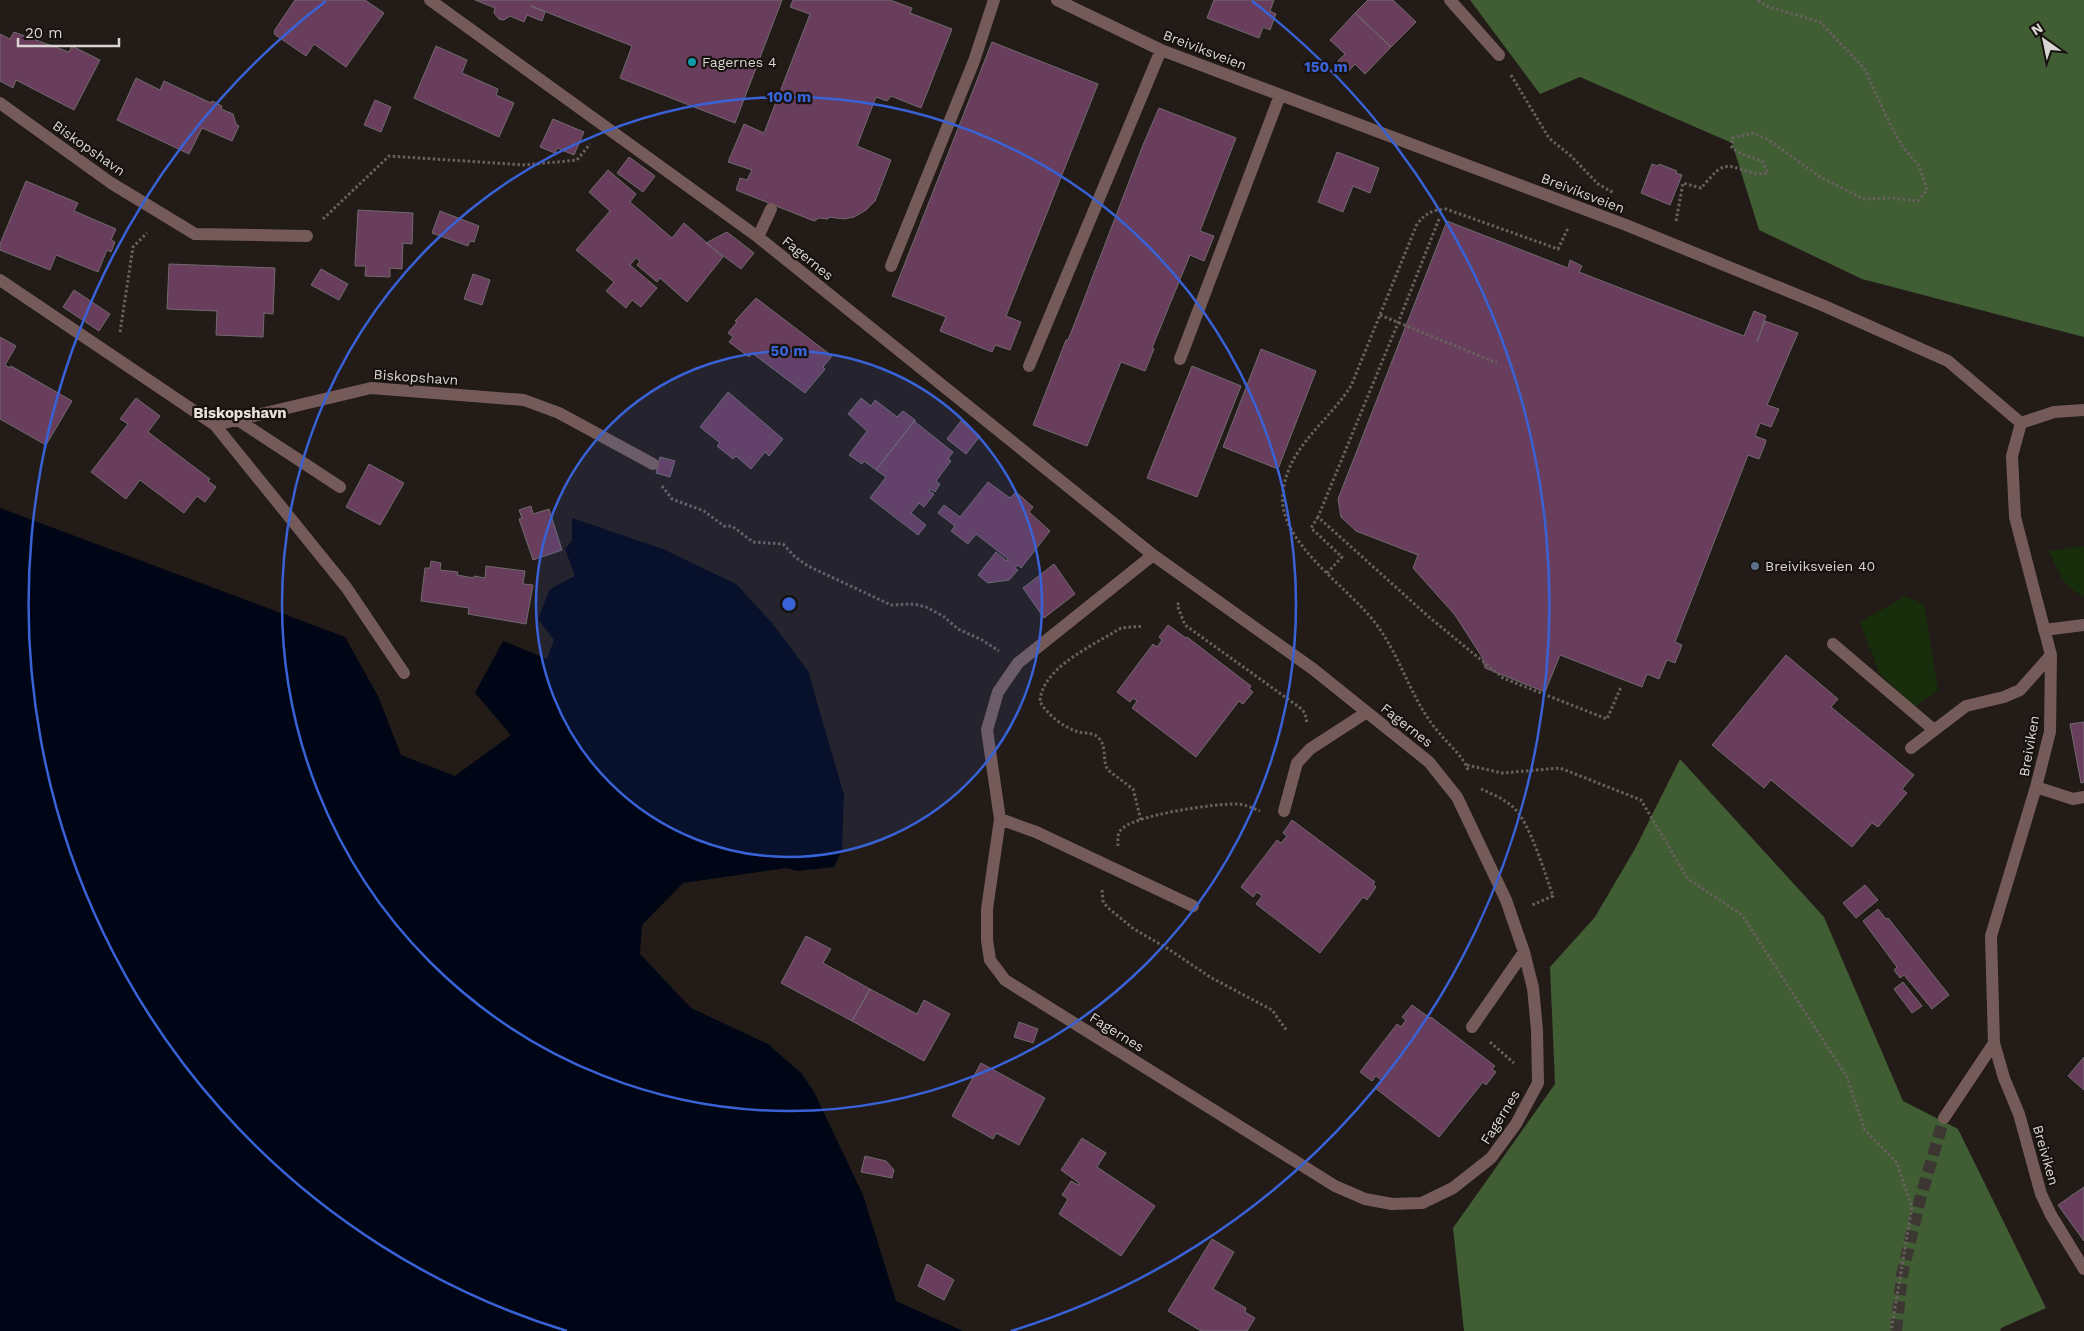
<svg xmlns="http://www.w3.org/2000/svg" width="2084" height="1331" viewBox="0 0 2084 1331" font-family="'Work Sans',sans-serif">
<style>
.green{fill:#172d0b}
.forest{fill:#405d33}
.water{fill:#000615}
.building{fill:#683e5c;stroke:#716a6f}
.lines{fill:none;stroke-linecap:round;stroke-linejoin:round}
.minor-tunnel{stroke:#3d3733;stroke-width:12;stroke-dasharray:12 6;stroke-linecap:butt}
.path{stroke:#67615d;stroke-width:3;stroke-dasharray:2.5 2.5;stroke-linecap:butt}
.minor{stroke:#745b59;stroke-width:12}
.ring{fill:none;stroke:#3962d7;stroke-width:2.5}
.culture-dot{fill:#0f9aa8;stroke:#18120f;stroke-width:2}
.service-dot{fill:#5c6f8a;stroke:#18120f;stroke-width:2}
.labels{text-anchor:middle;stroke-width:4.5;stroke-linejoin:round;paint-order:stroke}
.street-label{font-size:14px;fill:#d9d5d2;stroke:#18120f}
.poi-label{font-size:14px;fill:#d9d5d2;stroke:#18120f;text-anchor:start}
.neighbourhood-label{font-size:15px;font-weight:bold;fill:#e8dfda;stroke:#18120f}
.centre{fill:#3962d7;stroke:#18120f;stroke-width:2.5}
.ring-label{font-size:15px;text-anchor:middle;font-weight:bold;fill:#3962d7;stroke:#18120f;stroke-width:4.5;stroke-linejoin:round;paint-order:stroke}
</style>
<rect width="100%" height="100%" fill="#221b17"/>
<path class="green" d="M2084,546V596C2064,589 2057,569 2049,551Z
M1905,596L1924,604L1938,691L1914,707L1879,673L1860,622Z"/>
<path class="forest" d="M1470,0H2084V337L1862,279L1759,230L1732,143L1580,77L1540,94Z
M1680,759L1824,917L1903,1101L1958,1129L2046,1308L2001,1328L2000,1331H1464L1453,1228L1555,1084L1550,967L1595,917L1636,847Z"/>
<path class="water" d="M0,508L345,637L378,696L401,755L455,776L511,735L475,693L503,641L547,659L554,640L538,619L550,589L575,576L565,549L572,541V518L663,549L736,584L772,623L808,671L844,795L842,850L834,867L797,871L787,868L683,883L642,925L640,954L691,1008L768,1044L802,1074L814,1092L863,1195L896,1301L963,1331H0Z"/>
<path class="building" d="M295,0H365L384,13L346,67L314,44L306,56L274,34L275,32L274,31Z
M475,0H782L735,123L620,78L632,46L531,6L545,12L542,21L527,15L524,22L510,16L504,20L499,19L494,13L495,8Z
M793,0H890L912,8L910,13L952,29L921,108L891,96L887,101L876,97L857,146L891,160L875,201L866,210L854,217L844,219L829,217L828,219L819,218L814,221L736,190L740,178L747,180L752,170L728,162L744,124L764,133L810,14L790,7Z
M1214,0H1274L1270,11L1276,14L1270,30L1263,27L1259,38L1207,18Z
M1368,0H1393L1416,22L1391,47L1355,13Z
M1355,13L1391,47L1365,74L1355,64L1348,72L1338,61L1345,54L1330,40Z
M14,32L69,52L72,46L100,60L74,110L16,80L13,88L0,81V34L10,39Z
M992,42L1098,84L1006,316L1021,322L1010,350L995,345L992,352L940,331L946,317L892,296Z
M436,46L467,60L462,73L498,89L496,95L514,103L499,137L414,98Z
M136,78L160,90L164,81L211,103L212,101L222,106L221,109L233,114L236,124L239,126L232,141L202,128L189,154L117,120Z
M375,100L391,107L381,132L364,125Z
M1159,108L1236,138L1200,231L1214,236L1204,261L1190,255L1152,348L1154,349L1145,371L1121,362L1087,446L1033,425L1066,340H1068L1081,307L1143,145Z
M553,119L584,132L574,155L557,148L555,153L540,147Z
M1337,152L1379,168L1370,193L1353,186L1343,212L1318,202Z
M629,157L655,176L643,192L617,173Z
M1652,164L1658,166L1659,164L1677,171L1676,173L1682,175L1670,205L1641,193Z
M608,170L636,194L630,202L672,238L684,223L723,257L687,302L660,278L657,282L637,265L640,261L636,258L630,265L657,288L641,307L632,300L626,308L606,291L614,282L576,250L610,211L589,192Z
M26,181L78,203L74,211L116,229L111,240L115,242L111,252L107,250L98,272L56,255L50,270L0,250V244Z
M358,210L413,213L412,244L403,243L402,269L390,268V277L365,276L366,266H355Z
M440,211L479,226L474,242L470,241L468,246L432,233Z
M1447,221L1568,268L1570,260L1582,266L1579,272L1744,336L1754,311L1766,316L1757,342L1765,321L1798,333L1767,405L1779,409L1771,427L1760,423L1755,436L1766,440L1765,444L1759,459L1748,455L1675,642L1682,645L1675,663L1668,660L1666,662L1659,679L1647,674L1642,687L1560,655L1545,692L1485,668L1482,657L1455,615L1413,568L1418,555L1356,531L1341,517L1338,499Z
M727,232L754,253L741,269L706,243Z
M169,264L275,268L273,314L264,313L263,337L216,335L217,311L167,309Z
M321,269L348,284L339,300L311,285Z
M473,274L490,280L482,305L464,299Z
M74,290L110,314L99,331L63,307Z
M756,298L832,356L823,367L825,369L805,393L752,353L749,357L729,342L733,337L728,333L737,322L735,321Z
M0,337L16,346L5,365L10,368L11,366L72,401L46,445L0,419Z
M1261,349L1316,371L1278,469L1223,447Z
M1192,366L1241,386L1197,497L1147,478Z
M728,392L783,439L769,456L765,452L751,469L736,456L733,459L717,446L720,443L700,427Z
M136,398L160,416L148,432L210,479L208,481L216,487L205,502L197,496L184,513L140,480L126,499L91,472L128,424L120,419Z
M861,398L871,406L875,400L897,417L903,411L915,420L876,470L864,461L862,464L849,455L867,431L848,414Z
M915,420V422L953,452L948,459L951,461L936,481L940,484L935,492L930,489L929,491L934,494L924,507L919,503L911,513L926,525L918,535L870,498L886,477L876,470Z
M961,421L980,436L966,454L947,439Z
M660,457L675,461L670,477L656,473Z
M369,464L404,483L380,525L346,507Z
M988,482L1010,498L1016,492L1033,507L1029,512L1050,531L1021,568L1018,565L1015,568L1018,570L1009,580L988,583L978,575L996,552L1007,561L1008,559L976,534L968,544L951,531L955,526L938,513L944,505L960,517Z
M531,506L533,514L549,509L562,550L533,560L519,519L522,518L519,510Z
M431,561L441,563L440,570L458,572L457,575L474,578V576L485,578L486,566L525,571L523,584L533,585L526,624L468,614L469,608L421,601L425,568H430Z
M1054,564L1075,594L1044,618L1023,588Z
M1168,625L1186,638L1187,637L1251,686L1249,689L1253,692L1243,704L1239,701L1196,757L1132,708L1137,701L1133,698L1130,702L1117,692L1153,644L1157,647L1162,640L1159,637Z
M1786,655L1838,699L1831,707L1914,775L1902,789L1907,793L1878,827L1872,823L1852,847L1771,780L1764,788L1712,745Z
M2084,722V782L2081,783L2070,724Z
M1292,820L1375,882L1373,884L1376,887L1367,900L1363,897L1320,953L1256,904L1262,896L1257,892L1253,897L1241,887L1277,840L1281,843L1287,836L1283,833Z
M1865,885L1878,900L1856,918L1843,903Z
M1878,909L1886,919L1888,918L1949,995L1932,1009L1904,975L1900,978L1894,970L1897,967L1863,921Z
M806,936L831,949L823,963L870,989L852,1021L781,983Z
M1903,982L1922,1006L1912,1013L1894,989Z
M870,989L917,1014L924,1000L950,1014L924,1061L852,1021Z
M1412,1005L1430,1018L1431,1017L1495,1066L1492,1069L1496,1072L1486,1085L1483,1082L1439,1137L1375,1088L1381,1080L1376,1076L1372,1081L1360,1072L1397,1024L1401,1027L1406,1020L1402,1017Z
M1019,1022L1038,1029L1033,1043L1014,1037Z
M2084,1057V1090L2068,1076Z
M981,1063L1045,1098L1019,1145L996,1133L993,1139L952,1116Z
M1082,1138L1106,1153L1097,1167L1155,1206L1121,1256L1059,1214L1068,1199L1062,1195L1071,1181L1078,1185L1079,1183L1061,1170Z
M865,1156L886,1161L894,1170L892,1178L861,1172Z
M2084,1187V1241L2058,1205Z
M1212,1239L1234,1252L1213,1289L1246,1308L1245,1312L1255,1318L1247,1331H1201L1168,1311Z
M927,1264L954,1280L944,1300L918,1286Z"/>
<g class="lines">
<path class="minor-tunnel" d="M1896,1331L1902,1275L1920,1200L1944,1118"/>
<path class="path" d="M1511,75L1549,138L1571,156L1598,184L1614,193
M323,219L389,156L525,165L577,160L590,144
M1439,219L1398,323L1318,517L1429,617L1503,678L1607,719L1621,687
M1676,221L1683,183L1701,188C1706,183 1712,175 1718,170C1733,159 1748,178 1768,173L1762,161L1742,154L1732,148V138L1753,133L1767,139L1822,178L1864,199L1892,198L1918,201L1927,190L1919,166L1903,147L1891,126L1864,68L1820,22L1769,7L1757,0
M1380,315L1497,363
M120,332L133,247L147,233
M662,486L672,499L704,511L724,526H732L753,542L783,544L795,557L808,566L891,605L914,604L926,607L943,616L958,629L982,640L999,651
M1318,517L1311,528L1342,557L1327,573
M1179,603L1177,605L1185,625L1299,707L1305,713L1307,723
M1467,765L1502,773L1560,768L1641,800L1688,879L1742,915L1847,1077L1865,1130L1897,1163L1912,1207L1891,1331
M1468,770C1463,756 1450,746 1441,735C1433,726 1426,716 1421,707C1405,679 1395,649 1376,624C1349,587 1276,542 1283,492C1288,447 1328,422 1351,386L1417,224C1426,213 1432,210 1446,209L1558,249L1568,228
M1481,789C1492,794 1505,799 1514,808C1530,823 1545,874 1553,896L1532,905
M1141,820L1133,789L1108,770C1101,760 1109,744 1095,735C1090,733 1084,733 1079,732C1064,728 1048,715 1040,702C1041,669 1090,647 1114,632L1121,628L1143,626
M1118,846C1118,841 1117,835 1120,831C1130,815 1218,803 1238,804C1246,805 1253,808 1260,811
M1102,890L1103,901L1107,907L1134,929L1170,950L1210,977L1272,1010L1287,1031
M1490,1042L1514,1063"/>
<path class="minor" d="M430,0L758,237L1153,555L1313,669L1429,762L1457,797L1506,900L1524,952L1533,988L1537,1030L1538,1083L1516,1124L1491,1158L1453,1188L1422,1203L1392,1204L1365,1199L1335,1186L1005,980L990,960L987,940V909L1000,819L987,730L998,692L1018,663L1153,555
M1057,0L1161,50L1626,225L1822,305L1948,361L2021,423
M1450,0L1499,55
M0,103L111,183L195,234L307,236
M758,237L771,209
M891,266L974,61L994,0
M0,280L215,425L371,388L524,400L559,413L653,464
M1180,359L1280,95
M1029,366L1161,50
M238,420L340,487
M2021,423L2012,456L2015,517L2051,655L2050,732L2036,787L1991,936L1994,1043L2004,1078L2019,1114L2041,1194L2051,1215L2084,1269
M2021,423L2054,412L2084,410
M215,425L346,587L404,673
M2044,630L2084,625
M1833,644L1934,730
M1911,748L1966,706L2004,697L2020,690L2051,655
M2036,787L2073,799L2084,797
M1284,811L1297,763L1310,749L1367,712
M1000,819L1036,832L1193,906
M1472,1027L1524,952
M1944,1118L1994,1043"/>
</g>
<circle cx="789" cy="604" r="253" fill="#3962d7" fill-opacity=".12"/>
<g class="ring">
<circle cx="789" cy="604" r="253"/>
<circle cx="789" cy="604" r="507"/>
<path d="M567 1331A760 760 0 0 1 326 1M1252 1A760 760 0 0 1 1011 1331"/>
</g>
<circle class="culture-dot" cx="692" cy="62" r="5"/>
<circle class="service-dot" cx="1755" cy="566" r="5"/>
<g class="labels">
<g class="street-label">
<text transform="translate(1205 50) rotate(21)" y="5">Breiviksveien</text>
<text transform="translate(89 148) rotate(35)" y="5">Biskopshavn</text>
<text transform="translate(1583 193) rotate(21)" y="5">Breiviksveien</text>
<text transform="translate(808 258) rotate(39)" y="5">Fagernes</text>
<text transform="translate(416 377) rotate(4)" y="5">Biskopshavn</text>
<text transform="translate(1407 725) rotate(38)" y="5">Fagernes</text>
<text transform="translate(2029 746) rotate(-80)" y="5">Breiviken</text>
<text transform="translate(1117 1032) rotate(32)" y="5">Fagernes</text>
<text transform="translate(1500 1117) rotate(-58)" y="5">Fagernes</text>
<text transform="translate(2046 1155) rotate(74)" y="5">Breiviken</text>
</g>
<g class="poi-label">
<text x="702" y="67">Fagernes 4</text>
<text x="1765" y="571">Breiviksveien 40</text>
</g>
<g class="neighbourhood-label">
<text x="240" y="418">Biskopshavn</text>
</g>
</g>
<circle cx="789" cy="604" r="8" class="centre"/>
<g class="ring-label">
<text x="1326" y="72">150 m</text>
<text x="789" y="102">100 m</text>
<text x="789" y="356">50 m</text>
</g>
<g transform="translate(2044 40) rotate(327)" stroke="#18120f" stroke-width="4" paint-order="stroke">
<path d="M0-4L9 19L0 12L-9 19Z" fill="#d9d5d2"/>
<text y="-8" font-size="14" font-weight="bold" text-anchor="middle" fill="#d9d5d2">N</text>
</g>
<path d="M18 38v8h101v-8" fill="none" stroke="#d9d5d2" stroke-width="2.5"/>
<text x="25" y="38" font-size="15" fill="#d9d5d2" stroke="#18120f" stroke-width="4" paint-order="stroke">20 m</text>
</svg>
